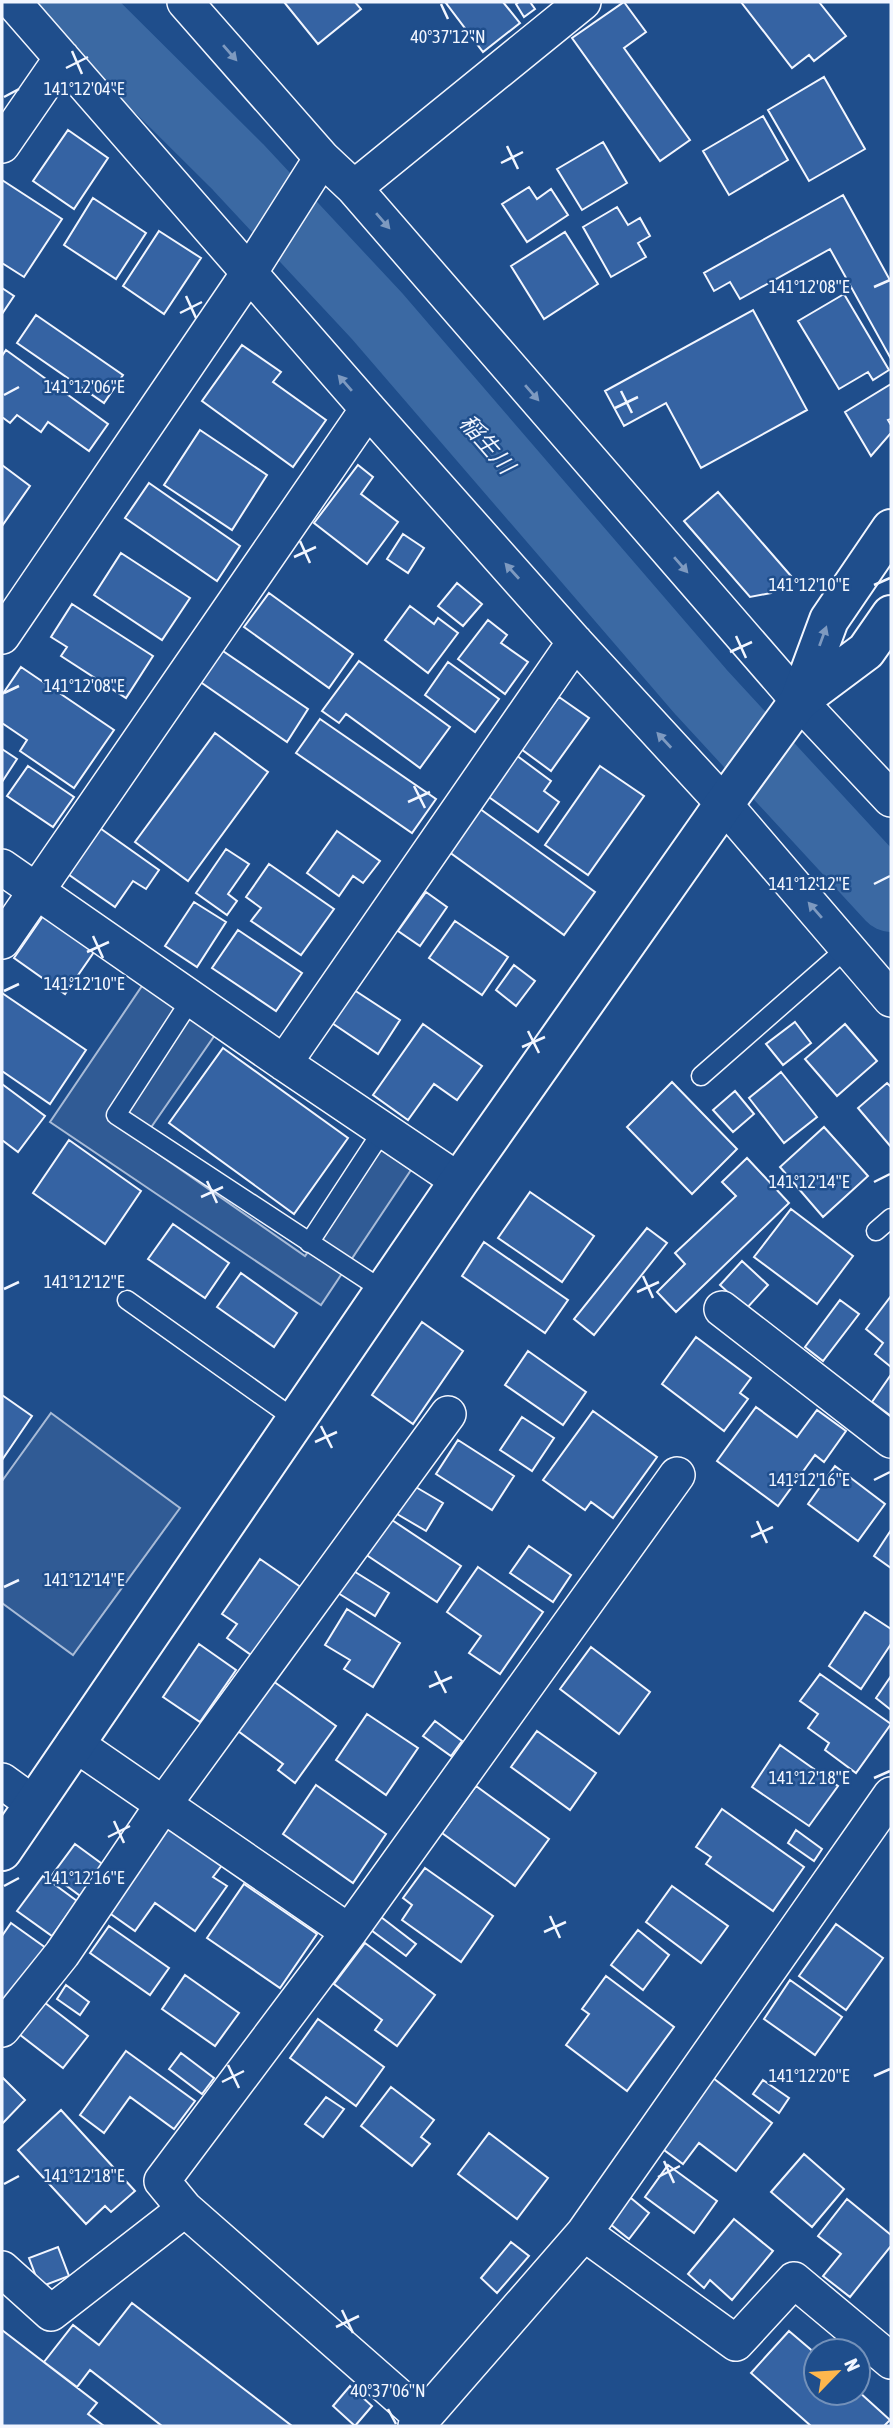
<svg xmlns="http://www.w3.org/2000/svg" width="893" height="2428" viewBox="0 0 893 2428" font-family="'Asap Condensed','Noto Sans JP',sans-serif">
<style>
.parking{fill:#305b95;stroke:#a8bbd7;stroke-width:2}
.lines{fill:none;stroke-linecap:round;stroke-linejoin:round}
.river{stroke:#3b69a3;stroke-width:68}
.building{fill:#3563a3;stroke:#f2f6ff;stroke-width:2}
.service-casing{stroke:#f2f6ff;stroke-width:21}
.minor-casing{stroke:#f2f6ff;stroke-width:38}
.tertiary-casing{stroke:#f2f6ff;stroke-width:42}
.service{stroke:#1f4e8c;stroke-width:18}
.minor{stroke:#1f4e8c;stroke-width:35}
.tertiary{stroke:#1f4e8c;stroke-width:38}
.oneway{fill:#7e9ac0}
.ticks{fill:none;stroke:#f2f6ff;stroke-width:2.5}
.labels{text-anchor:middle;stroke-width:5;stroke-linejoin:round;paint-order:stroke}
.water-label{font-size:23px;font-style:italic;fill:#f2f6ff;stroke:#1f4e8c}
.ticks-label{font-size:18px;text-anchor:middle;fill:#f2f6ff;stroke:#1f4e8c;stroke-width:5;stroke-linejoin:round;paint-order:stroke}
</style>
<rect width="100%" height="100%" fill="#1f4e8c"/>
<path class="parking" d="M144,983L217,1032L141,1142L305,1256L380,1149L411,1170L321,1305L50,1122Z
M51,1413L180,1508L73,1655L2,1603V1481Z"/>
<g class="lines">
<path class="river" d="M72,2L238,167L377,316L701,692L891,898"/>
</g>
<path class="building" d="M284,2H355L361,9L318,44Z
M448,2H503L520,23L483,52L446,3Z
M519,2H530L535,9L524,17L516,4Z
M624,2L646,32L624,48L690,140L660,161L572,38Z
M741,2H819L846,36L814,61L809,55L792,68Z
M824,77L865,149L809,181L768,110Z
M763,116L788,160L729,195L703,151Z
M68,130L108,158L74,209L33,181Z
M603,142L627,183L582,210L557,169Z
M2,180L62,219L24,277L2,263Z
M529,187L537,199L551,189L568,215L527,242L502,204Z
M843,195L891,282V359L830,249L740,299L730,282L714,291L704,273Z
M93,198L146,233L116,279L64,245Z
M617,207L628,225L640,218L650,236L638,243L646,257L611,277L583,227Z
M159,231L201,258L164,314L123,286Z
M565,232L598,284L544,319L511,266Z
M2,288L14,296L2,314Z
M844,294L889,370L873,380L868,372L839,389L798,321Z
M753,310L807,410L701,468L666,403L624,426L605,391Z
M36,315L123,375L104,403L17,343Z
M242,345L281,372L273,382L326,420L293,467L202,401Z
M6,350L108,424L89,451L48,422L41,432L17,415L10,423L2,417V356Z
M891,384V419L888,420L891,425V433L871,456L845,412Z
M200,430L267,475L232,530L164,485Z
M2,465L30,486L2,526Z
M358,465L373,477L361,494L398,522L367,564L314,523Z
M149,483L240,546L217,581L125,518Z
M718,492L791,576L771,593L750,597L684,521Z
M403,534L424,548L408,573L387,559Z
M121,553L190,598L162,640L94,595Z
M457,583L482,604L463,626L438,606Z
M269,593L353,654L329,688L244,627Z
M72,604L153,656L126,698L61,656L67,647L51,637Z
M410,606L434,624L438,618L458,633L428,673L385,640Z
M488,620L507,635L501,643L528,662L505,694L458,659Z
M220,649L308,709L287,742L199,681Z
M359,661L450,727L420,768L346,714L339,723L322,711Z
M448,662L499,699L475,732L425,695Z
M21,667L114,730L74,788L20,751L27,740L2,723V695Z
M559,697L589,718L551,771L521,749Z
M320,719L436,799L412,833L296,753Z
M215,733L268,772L188,881L135,842Z
M2,749L17,759L2,782Z
M516,755L551,781L544,791L559,802L538,832L486,795Z
M28,766L74,797L53,827L7,796Z
M600,766L644,796L588,875L545,845Z
M476,806L595,892L564,935L445,849Z
M97,826L159,870L146,889L133,881L115,907L65,872Z
M337,831L380,861L363,883L353,876L339,896L307,873Z
M226,849L249,864L228,894L237,901L227,915L196,893Z
M269,864L334,909L301,955L251,921L261,908L246,897Z
M426,892L447,907L420,946L398,931Z
M194,902L226,922L197,967L165,946Z
M43,916L94,952L65,994L14,958Z
M455,921L508,957L482,995L429,958Z
M238,930L302,973L276,1011L212,968Z
M514,965L535,981L516,1006L496,990Z
M348,986L400,1020L378,1054L326,1019Z
M2,993L86,1050L50,1104L2,1071Z
M795,1022L811,1043L783,1065L766,1044Z
M423,1024L482,1066L457,1100L434,1084L408,1120L373,1095Z
M845,1024L877,1061L837,1096L805,1059Z
M223,1048L348,1138L294,1214L169,1123Z
M781,1072L817,1117L784,1143L749,1098Z
M672,1082L737,1149L692,1194L627,1127Z
M887,1083L891,1087V1147L858,1108Z
M2,1084L45,1116L18,1152L2,1140Z
M735,1091L754,1114L733,1132L713,1110Z
M824,1127L868,1176L823,1217L780,1167Z
M69,1140L141,1191L105,1244L33,1193Z
M747,1158L789,1203L676,1312L657,1292L685,1264L675,1253L736,1196L722,1182Z
M530,1192L594,1236L562,1282L498,1238Z
M791,1209L853,1256L817,1304L754,1257Z
M173,1224L229,1263L205,1298L148,1259Z
M647,1228L667,1243L594,1335L574,1319Z
M484,1242L568,1300L545,1333L462,1276Z
M742,1261L768,1285L746,1309L720,1285Z
M241,1273L297,1313L274,1347L217,1307Z
M891,1296V1367L875,1354L883,1343L866,1329Z
M840,1300L859,1314L823,1361L805,1347Z
M422,1322L463,1351L413,1424L372,1395Z
M696,1337L751,1378L740,1393L748,1399L724,1431L662,1384Z
M528,1351L586,1392L563,1425L505,1385Z
M890,1376L891,1377V1416L872,1402Z
M2,1395L32,1416L2,1460Z
M756,1407L797,1437L817,1410L846,1431L824,1462L815,1455L778,1506L717,1461Z
M593,1411L657,1457L613,1518L591,1502L585,1510L543,1480Z
M522,1417L554,1438L532,1471L500,1450Z
M458,1440L514,1476L492,1510L436,1474Z
M835,1466L885,1504L858,1541L808,1504Z
M414,1486L443,1503L426,1531L397,1514Z
M389,1518L461,1566L437,1602L365,1554Z
M891,1530V1568L874,1556Z
M529,1546L571,1575L553,1602L510,1573Z
M260,1559L302,1588L254,1657L227,1638L237,1624L222,1614Z
M478,1567L543,1612L500,1674L469,1653L481,1636L447,1612Z
M352,1570L389,1593L375,1616L338,1593Z
M347,1609L400,1643L373,1687L344,1669L350,1660L325,1645Z
M865,1612L891,1629V1644L861,1689L829,1666Z
M199,1644L236,1670L200,1722L163,1697Z
M591,1647L650,1692L619,1734L560,1689Z
M820,1674L891,1724L856,1773L825,1750L829,1743L808,1728L818,1714L800,1701Z
M891,1676V1710L876,1698Z
M273,1681L336,1726L295,1783L278,1770L283,1764L238,1731Z
M367,1714L418,1748L386,1795L336,1760Z
M435,1721L462,1741L451,1756L423,1736Z
M537,1731L596,1773L570,1810L511,1767Z
M780,1745L838,1786L809,1826L752,1787Z
M316,1785L386,1834L353,1883L283,1834Z
M476,1786L549,1839L515,1886L442,1833Z
M722,1809L804,1867L773,1911L706,1864L711,1857L696,1847Z
M169,1825L223,1864L213,1877L227,1886L195,1931L155,1903L135,1931L108,1912Z
M796,1830L822,1849L814,1861L788,1843Z
M75,1844L105,1866L83,1898L52,1875Z
M425,1868L493,1916L461,1962L402,1920L412,1905L403,1898Z
M43,1876L77,1901L52,1936L17,1911Z
M244,1884L317,1934L280,1988L207,1938Z
M672,1886L728,1926L701,1963L646,1922Z
M381,1917L416,1944L406,1956L371,1930Z
M11,1923L46,1948L8,2003L2,1998V1936Z
M836,1924L883,1958L846,2010L799,1976Z
M109,1926L169,1968L150,1995L90,1953Z
M638,1930L669,1955L643,1990L611,1965Z
M365,1943L435,1995L397,2046L375,2030L382,2020L334,1984Z
M185,1975L239,2013L215,2046L162,2009Z
M606,1976L674,2027L627,2091L566,2045L589,2014L582,2009Z
M790,1980L842,2017L815,2055L764,2019Z
M66,1985L89,2002L80,2015L57,1999Z
M40,1999L88,2036L63,2068L15,2031Z
M318,2019L384,2067L356,2106L290,2058Z
M126,2051L195,2101L174,2129L130,2097L104,2133L80,2115Z
M181,2053L214,2078L202,2094L169,2069Z
M2,2077L25,2100L2,2124Z
M713,2078L772,2123L736,2171L699,2143L683,2164L660,2147Z
M763,2080L789,2098L779,2113L753,2094Z
M391,2087L434,2120L421,2137L430,2144L412,2166L361,2126Z
M326,2097L344,2109L323,2137L305,2124Z
M61,2110L135,2191L111,2212L105,2206L86,2224L18,2150Z
M489,2133L548,2178L517,2219L458,2174Z
M804,2154L844,2189L812,2227L771,2192Z
M668,2165L717,2201L694,2233L645,2197Z
M626,2194L649,2213L629,2239L605,2220Z
M847,2199L891,2235V2246L850,2297L823,2276L841,2254L818,2236Z
M734,2219L773,2251L732,2300L710,2280L704,2288L688,2274Z
M511,2242L529,2256L497,2293L481,2278Z
M58,2247L69,2276L40,2287L29,2258Z
M132,2303L292,2426H162L90,2370L77,2387L44,2362L73,2325L99,2345Z
M2,2330L97,2403L88,2414L104,2426H2Z
M789,2331L816,2354V2393H858V2391L890,2420L884,2426H811L751,2373Z
M350,2386L372,2406L355,2426L333,2406Z"/>
<g class="lines">
<defs>
<path id="service" d="M192,998L116,1115L384,1291
M701,1076L847,948
M876,1231L891,1218
M309,1243L383,1130
M127,1300L296,1420"/>
<path id="minor" d="M13,2L368,409L575,642L724,804L891,999
M185,2L322,158L354,188L799,701L891,799
M2,145L62,58
M354,188L583,2
M2,636L249,273L322,158
M2,867L284,1063L459,1181
M2,941L368,409
M284,1063L575,642
M722,1309L891,1440
M74,1743L349,1932
M2,1781L34,1804
M2,2029L62,1954L163,1805L448,1414
M584,2233L736,2343L794,2280L891,2361
M2,2269L51,2313L185,2209
M423,2418L185,2209L162,2181L349,1932L677,1475
M416,2426L584,2233L891,1795"/>
<path id="tertiary" d="M799,701L829,620L891,529
M2,1851L459,1181L724,804L799,701L866,651L891,615"/>
</defs>
<use href="#service" class="service-casing"/>
<use href="#minor" class="minor-casing"/>
<use href="#tertiary" class="tertiary-casing"/>
<use href="#service" class="service"/>
<use href="#minor" class="minor"/>
<use href="#tertiary" class="tertiary"/>
</g>
<defs><path id="oneway-solid" d="M-6-.8H1V-3.2L6.5 0L1 3.2V.8H-6Z" transform="scale(1.75)"/></defs>
<g class="oneway">
<use href="#oneway-solid" transform="translate(230 53) rotate(49)"/>
<use href="#oneway-solid" transform="translate(383 221) rotate(49)"/>
<use href="#oneway-solid" transform="translate(345 383) rotate(-131)"/>
<use href="#oneway-solid" transform="translate(532 393) rotate(49)"/>
<use href="#oneway-solid" transform="translate(681 565) rotate(49)"/>
<use href="#oneway-solid" transform="translate(512 571) rotate(-132)"/>
<use href="#oneway-solid" transform="translate(823 636) rotate(-70)"/>
<use href="#oneway-solid" transform="translate(664 740) rotate(-133)"/>
<use href="#oneway-solid" transform="translate(815 910) rotate(-131)"/>
</g>
<path class="ticks" d="M441,4L448,19M72,51L82,74M66,68L88,57M4,97L19,89M507,146L518,169M501,163L523,152M874,287L890,280M186,296L196,318M180,313L202,302M621,391L632,413M4,395L19,387M615,408L638,397M300,541L310,563M294,557L316,547M874,585L890,578M736,636L746,658M730,652L752,642M4,693L19,686M414,786L425,808M408,802L430,792M874,884L890,876M93,936L103,958M87,952L109,942M4,991L19,984M528,1031L539,1053M522,1047L545,1037M207,1181L217,1203M874,1182L890,1174M201,1197L223,1187M643,1276L653,1298M4,1289L19,1282M637,1292L659,1282M321,1426L332,1448M315,1442L337,1432M874,1480L890,1472M757,1521L767,1543M751,1537L773,1527M4,1587L19,1580M435,1671L446,1693M429,1687L452,1677M874,1778L890,1771M114,1821L124,1843M108,1837L130,1826M4,1886L19,1878M550,1916L560,1938M544,1932L566,1922M228,2065L239,2088M874,2076L890,2069M222,2082L244,2071M664,2161L674,2183M658,2177L680,2166M4,2184L19,2176M342,2310L353,2333M336,2327L359,2316M388,2409L396,2424"/>
<g class="labels">
<g class="water-label">
<text transform="translate(487 444) rotate(49)" y="8">稲生川</text>
</g>
</g>
<g class="ticks-label">
<text x="448" y="43">40°37'12"N</text>
<text x="84" y="95">141°12'04"E</text>
<text x="809" y="293">141°12'08"E</text>
<text x="84" y="393">141°12'06"E</text>
<text x="809" y="591">141°12'10"E</text>
<text x="84" y="692">141°12'08"E</text>
<text x="809" y="890">141°12'12"E</text>
<text x="84" y="990">141°12'10"E</text>
<text x="809" y="1188">141°12'14"E</text>
<text x="84" y="1288">141°12'12"E</text>
<text x="809" y="1486">141°12'16"E</text>
<text x="84" y="1586">141°12'14"E</text>
<text x="809" y="1784">141°12'18"E</text>
<text x="84" y="1884">141°12'16"E</text>
<text x="809" y="2082">141°12'20"E</text>
<text x="84" y="2182">141°12'18"E</text>
<text x="388" y="2397">40°37'06"N</text>
</g>
<rect width="893" height="2428" fill="none" stroke="#f2f6ff" stroke-width="7"/>
<g transform="translate(837 2372) rotate(65)"><circle r="33" fill="#1f4e8c" stroke="#7391ba" stroke-width="2"/>
<path d="M0-5L12 26L0 18L-12 26Z" fill="#ffb74d"/>
<text y="-10" font-size="19" font-weight="bold" text-anchor="middle" fill="#f2f6ff">N</text>
</g>
</svg>
